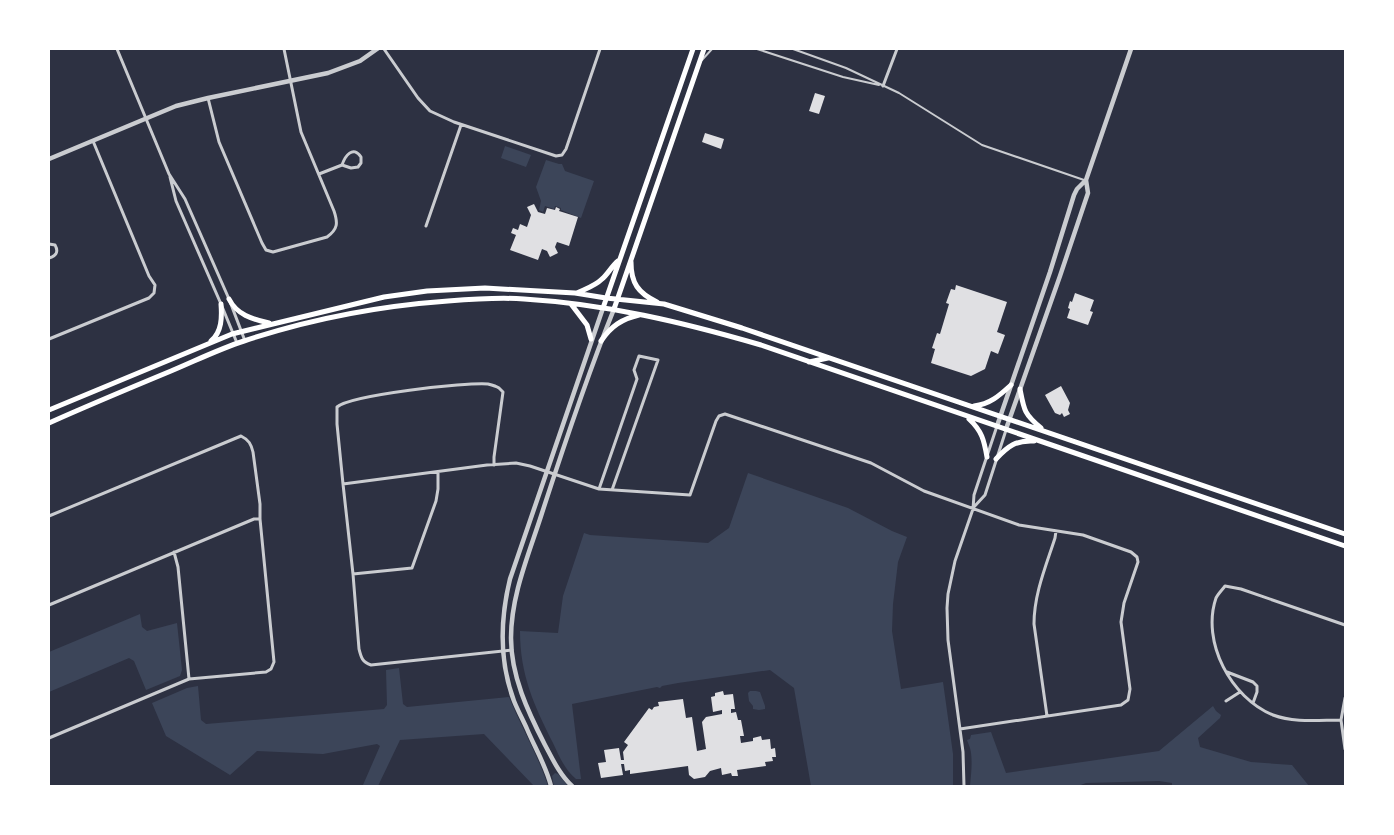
<svg xmlns="http://www.w3.org/2000/svg" width="1394" height="835" viewBox="0 0 1394 835" font-family="'Sofia Sans Condensed',sans-serif">
<style>
.green{fill:#3c4559}
.building{fill:#e0e0e3}
.lines{fill:none;stroke-linecap:round;stroke-linejoin:round}
.service{stroke:#caccd0;stroke-width:2}
.minor{stroke:#caccd0;stroke-width:3}
.tertiary{stroke:#caccd0;stroke-width:4.5}
.secondary{stroke:#fff;stroke-width:5}
</style>
<rect width="100%" height="100%" fill="#2d3142"/>
<path class="green" d="M505,146L531,155L526,167L501,158Z
M546,160L559,164H562L565,171L594,181L581,218L561,210V208L555,206L554,209L545,206L543,212L539,210L541,201L536,187Z
M748,473L848,508L892,531L907,537L898,562L893,604L892,631L901,689L943,682L953,754V786H811L794,688L770,670L678,683L662,686L660,688L657,687L572,704L581,779H576C565,770 559,756 553,743C534,705 520,675 520,631L558,633L563,596L584,533L590,535L708,543L729,528Z
M140,614L142,627L147,631L177,623L182,670L180,676L146,690L134,661L129,658L49,692V652Z
M399,668L403,704L407,707L509,697C521,727 538,755 548,786H534L484,734L400,740L378,786H367L363,785L380,746L377,744L323,754L257,751L230,775L166,736L152,703L187,688L198,686L201,720L206,724L384,709L387,705L386,670Z
M750,691H756L760,692L765,706V709L759,710L753,709V706L749,701L748,693Z
M1213,706L1216,711L1221,715L1220,718L1198,738L1200,747L1251,762L1292,765L1309,786L1187,785L1172,786V783L1159,781L1086,783L1078,786H970C971,776 973,758 970,748C969,745 968,743 967,740L970,739L971,735L991,732L1006,773L1159,751Z
M555,773L558,774L568,786H554L552,776Z"/>
<path class="building" d="M815,93L825,96L819,114L809,111Z
M705,133L724,139L721,149L702,142Z
M534,204L538,212L545,214L547,208L555,210L556,207L560,209L559,211L578,217L569,246L557,242L555,247L558,253L550,257L547,251L542,249L538,260L510,250L516,235L511,233L513,228L518,230L520,224L527,227L531,215L527,207Z
M956,285L1007,302L997,332L1005,335L998,354L991,351L985,369L971,376L931,363L935,349L932,348L937,333L940,334L949,304L946,303L951,289L955,290Z
M1075,293L1094,300L1090,311L1093,312L1088,325L1067,318L1070,309L1068,308L1070,301L1072,302Z
M1061,386L1070,403L1068,410L1070,414L1064,417L1062,413L1060,415L1055,413L1045,395Z
M723,691L724,695L733,694L735,709H731V713L736,712L738,720H741L744,736H740L741,743L753,741V738L761,736L762,740L770,739L771,749L775,748L776,757H772L773,761L765,762L766,766L737,770L738,776H732L731,773L722,775L721,768L710,771L705,777L694,779L689,775L688,766L630,774V770L625,771L624,764H621L623,775L601,778L598,763L606,762L604,750L619,748L621,760H624L623,752L628,745L624,742L649,708L652,710L654,707L659,706L658,702L683,699L686,718L692,717L697,751L706,749L702,722L706,717L722,714V710L713,712L711,697L715,696V693Z"/>
<g class="lines">
<path class="service" d="M757,49L843,77L879,85
M793,49L846,68L899,93L982,145L1084,180
M702,60L712,49"/>
<path class="minor" d="M117,49L169,174L185,199L229,299L245,341
M384,49L418,98L430,111L454,122L556,156L562,155L566,149L600,49
M883,86L897,49
M208,98L219,142L262,243L266,250L273,252L327,237C338,229 338,223 334,211L301,132L284,49
M319,174L342,165L351,168L358,167L361,163V157C353,145 345,156 342,165
M170,177L176,201L221,304L237,343
M426,226L461,125
M49,244L55,245C59,252 56,256 49,258
M49,339L149,298L154,293L155,285L149,276L93,141
M343,484L337,424V407C351,395 466,382 488,384C492,385 496,386 499,388L503,392L494,457V465
M599,489L637,379L634,370L639,356L658,360L612,490
M973,508L985,495L1006,430
M49,516L241,436C249,440 251,444 253,452L260,504V519
M174,552L178,567L189,679
M353,574L412,568L436,501L438,489V472
M49,605L254,519H260L274,662L271,669L266,672L189,679L49,738
M512,650L371,665C362,662 361,657 359,649L353,574L343,484L487,465L516,463L530,466L599,489L690,495L716,421L719,416L725,414L871,463L924,491L1019,525L1083,535L1131,552L1137,557L1138,562L1124,603L1121,622L1130,689L1128,700L1121,705L960,729
M1227,672L1253,682L1257,686V692L1253,703
M1345,698L1341,720L1345,749
M1226,701L1240,692
M1047,716L1034,624C1034,594 1046,566 1055,538L1056,531
M1341,720C1319,720 1294,723 1273,715C1231,698 1201,642 1216,598C1218,594 1222,590 1225,586L1241,589L1345,625
M964,786L963,752L948,640L947,608L948,594L955,561L973,509L974,495L997,426"/>
<path class="tertiary" d="M49,159L176,106L208,98L328,73L360,61L377,49
M997,426L1050,272L1074,195L1077,189L1086,180L1131,49
M1006,429L1060,276L1088,193L1086,180
M551,786C546,766 535,748 527,729C523,720 518,711 514,701C499,661 500,620 510,579L603,308
M572,786C560,775 553,760 545,745C528,712 511,676 511,638C511,595 529,554 542,513C564,445 587,376 614,309"/>
<path class="secondary" d="M631,262C631,283 638,293 657,302
M577,293C585,289 595,286 602,279C608,274 611,267 618,261
M229,299C237,315 252,319 269,323
M571,304L587,325L591,339
M603,308L693,49
M614,309L704,49
M211,341C222,332 222,317 221,304
M601,341C611,326 622,319 639,315
M809,362L828,358
M1020,389C1024,410 1024,414 1041,428
M974,406C990,404 999,396 1011,385
M49,410L232,334L384,297L427,291L485,288L575,293L606,298L664,304L742,328L1345,534
M969,419C982,431 984,440 987,457
M49,423C89,405 130,388 171,371C195,361 219,349 244,341C310,319 379,306 448,301C473,299 498,297 524,299C606,304 682,322 761,345L1345,546
M996,459C1008,446 1016,440 1034,441"/>
</g>
<rect width="1394" height="835" fill="none" stroke="#ffffff" stroke-width="100"/>
</svg>
